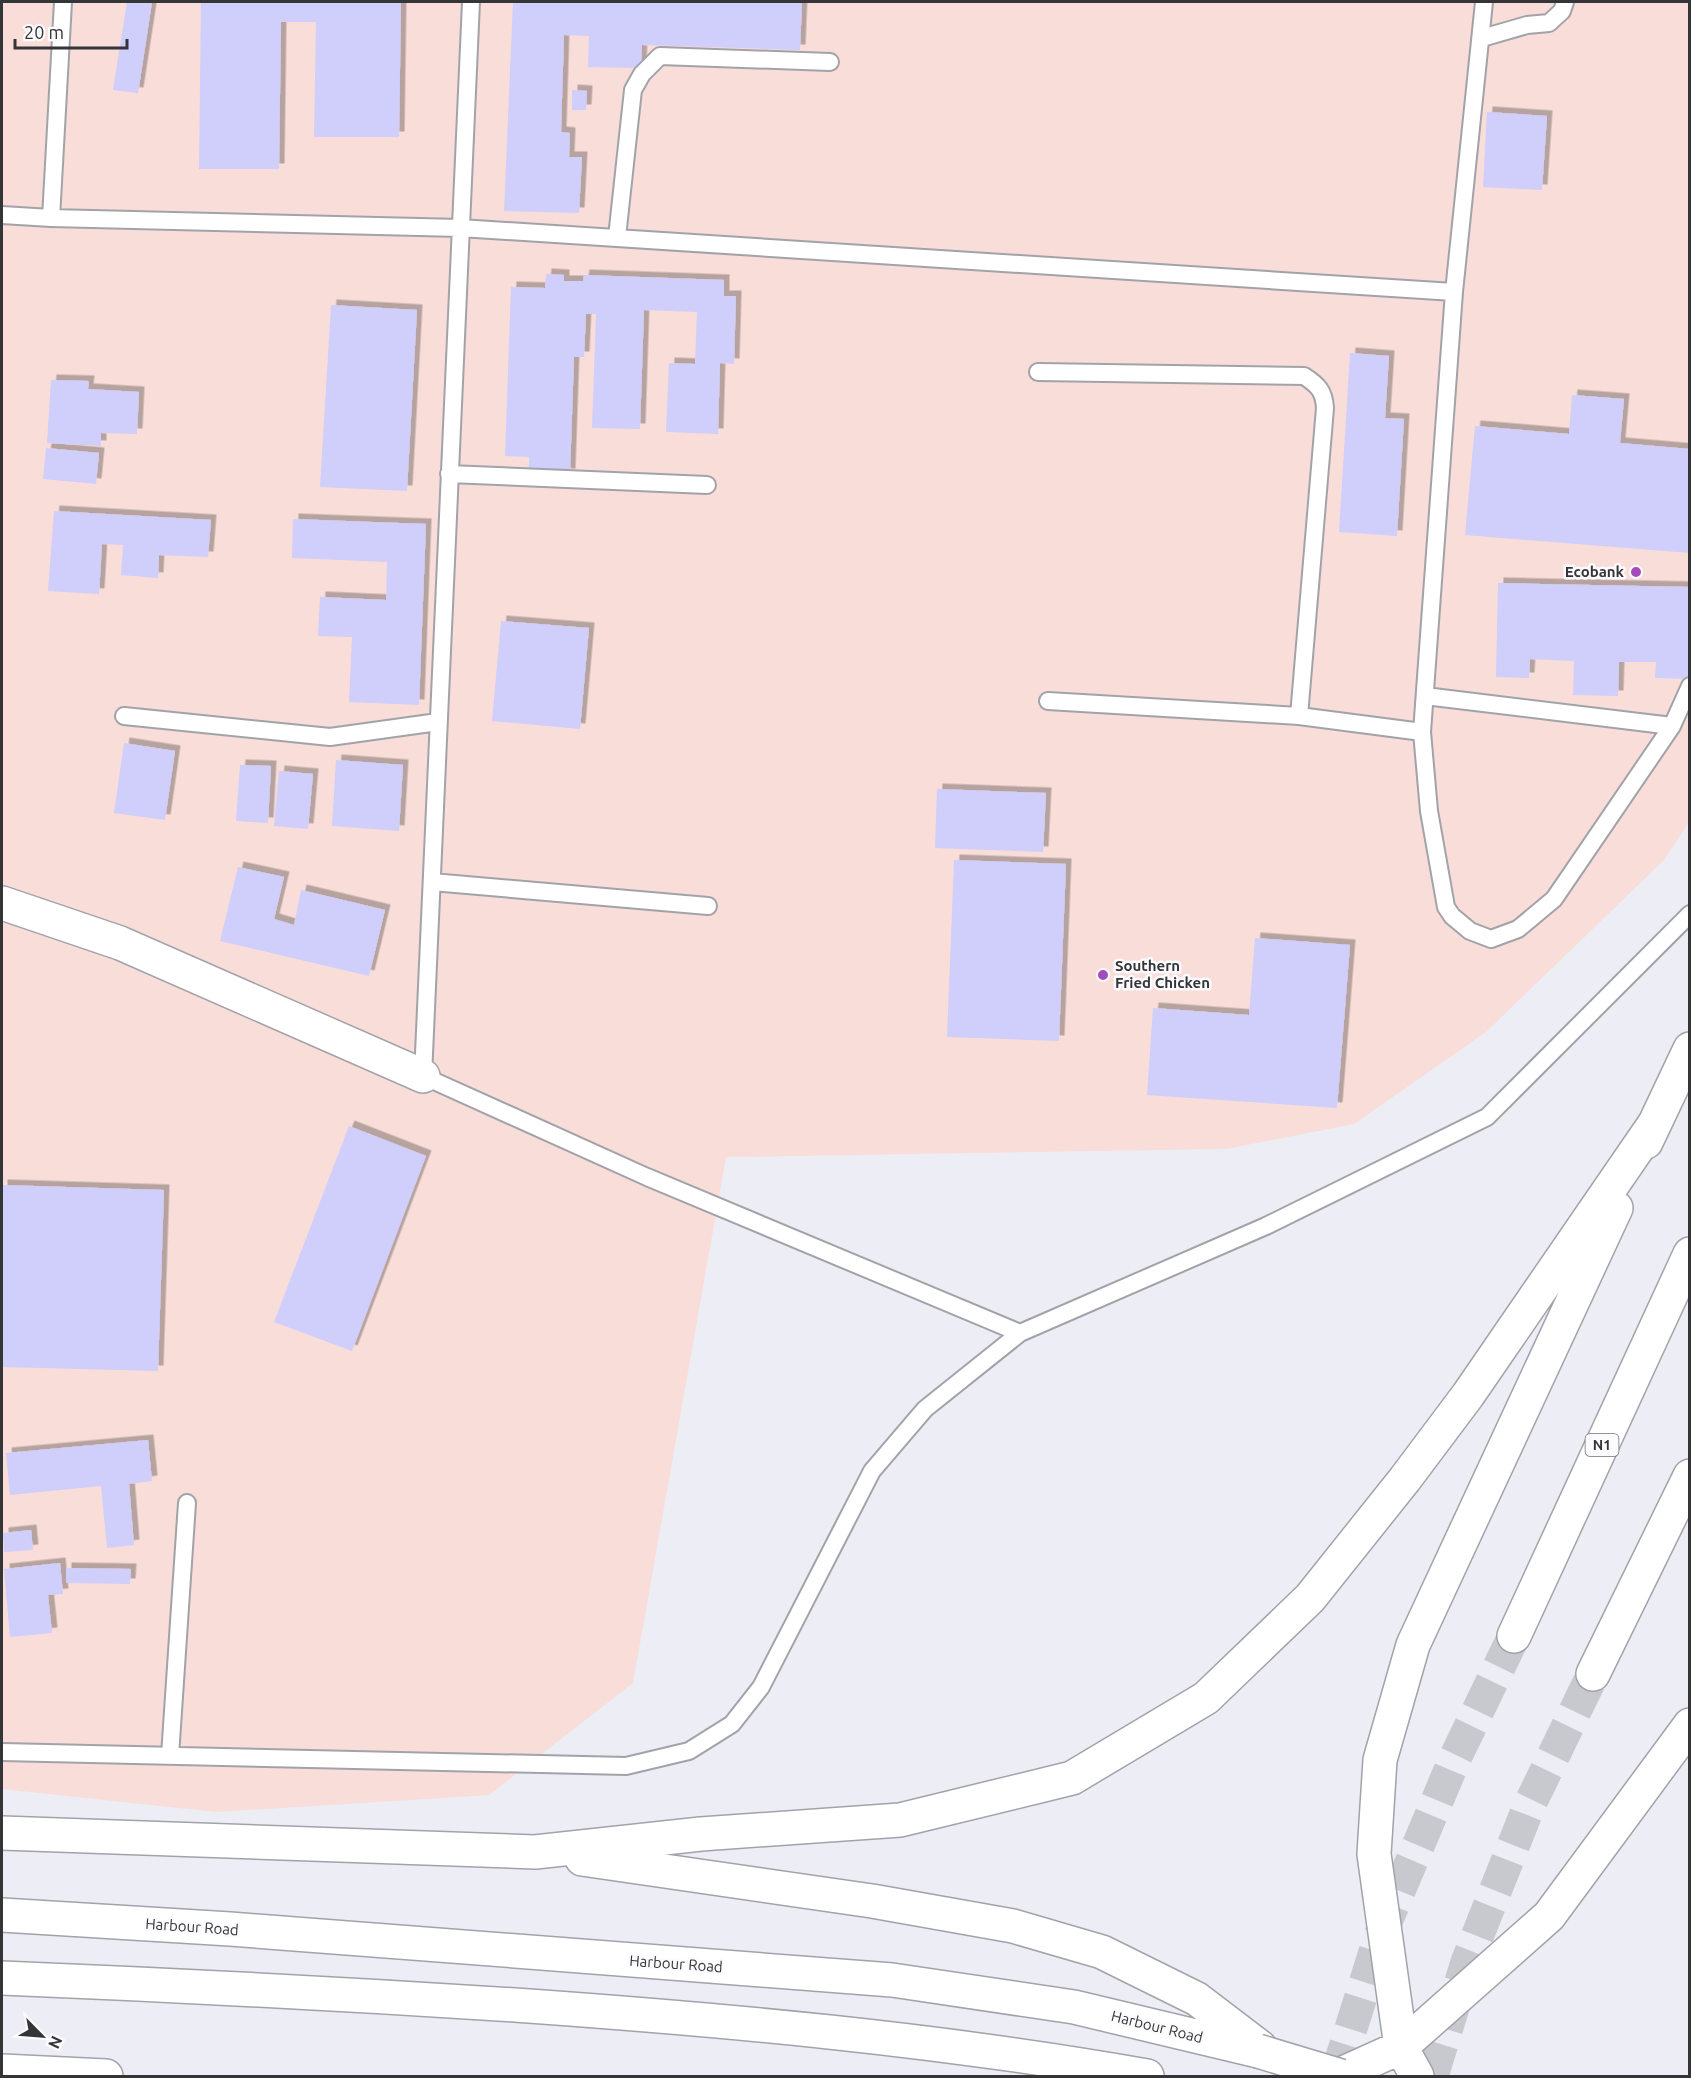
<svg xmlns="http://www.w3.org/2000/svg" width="1691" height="2078" viewBox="0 0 1691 2078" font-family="Ubuntu,sans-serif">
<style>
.industrial{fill:#f8ddd9}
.building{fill:#d0cefb;filter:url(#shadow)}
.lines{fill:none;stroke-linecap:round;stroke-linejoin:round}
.highway-tunnel{stroke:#c8c8cf;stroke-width:33;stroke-dasharray:33 16;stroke-linecap:butt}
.lane-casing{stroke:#a2a2a9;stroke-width:20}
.street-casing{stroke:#a2a2a9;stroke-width:36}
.highway-casing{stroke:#a2a2a9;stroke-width:36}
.lane{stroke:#fff;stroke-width:16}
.street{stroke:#fff;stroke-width:33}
.highway{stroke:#fff;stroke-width:33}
.highway-bridge-casing{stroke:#a2a2a9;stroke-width:36;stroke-linecap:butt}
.highway-bridge{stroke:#fff;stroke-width:33}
.poi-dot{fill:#a14cba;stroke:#fbfbfe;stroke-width:2}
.labels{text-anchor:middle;stroke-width:5;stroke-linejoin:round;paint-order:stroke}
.shield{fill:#fbfbfe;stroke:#707073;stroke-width:1.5}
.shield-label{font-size:14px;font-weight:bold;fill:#353538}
.poi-label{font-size:15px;font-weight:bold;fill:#353538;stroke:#fbfbfe;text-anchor:end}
.street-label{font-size:15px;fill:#353538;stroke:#fbfbfe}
</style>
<defs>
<filter id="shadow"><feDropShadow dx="5.5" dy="-5.5" stdDeviation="0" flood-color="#0004"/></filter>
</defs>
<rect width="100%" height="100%" fill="#ededf5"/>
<path class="industrial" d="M2,2H1689L1690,821L1664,860L1486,1032L1354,1124L1226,1149L726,1157L633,1683L489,1795L216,1812L2,1789Z"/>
<path class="building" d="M127,2H152L138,93L113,90Z
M201,2H401L399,137H314L316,22H281L279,169H199Z
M513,2H802L800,50L642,45L641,68L588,67L589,36L564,35L561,132L570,133L569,157H582L579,213L504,211Z
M572,90L587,91L586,110H572Z
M1487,112L1547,116L1542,190L1483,187Z
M546,274L564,275V281H583L584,275L724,280V296H736L734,364L720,363L718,434L666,432L669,363L695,364L697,312L644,310L640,429L592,428L596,314H586L584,357H574L570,474L529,472V457L505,456L511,287L545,288Z
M331,305L417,310L407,491L320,487Z
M1350,353L1389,356L1385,418L1404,419L1397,536L1339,532Z
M51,380L89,381L88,389L139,392L137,434L101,433V446L47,443Z
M1572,395L1624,399L1620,443L1690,449V553L1465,535L1475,426L1569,434Z
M46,448L99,453L96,484L43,479Z
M54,511L211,520L208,557L159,555L158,578L121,575L123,545L102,544L99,594L48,591Z
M293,519L426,524L419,705L349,702L352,637L318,636L320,597L386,600L387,562L292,558Z
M1498,583L1690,587V679L1655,678L1656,662H1619L1618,696L1573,695L1574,661L1530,659L1529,678L1496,677Z
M501,621L589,628L580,729L492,721Z
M124,743L175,751L165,820L114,813Z
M336,760L403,765L399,831L332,826Z
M240,765L271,766L268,823L236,821Z
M279,771L313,774L308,829L274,826Z
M937,789L1046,793L1043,852L935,848Z
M954,860L1066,864L1059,1041L947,1037Z
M238,867L284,877L274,919L294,925L301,890L385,910L369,976L220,941Z
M1255,938L1350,945L1337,1108L1147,1095L1153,1008L1249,1015Z
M349,1126L426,1156L352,1351L274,1322Z
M2,1185L164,1190L158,1371L2,1367Z
M148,1440L152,1481L129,1484L134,1545L107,1548L101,1486L10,1495L6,1453Z
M31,1530L33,1550L4,1552L3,1533Z
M60,1563L63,1594L48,1595L52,1633L10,1637L4,1569Z
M66,1568L131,1569L130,1584L66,1583Z"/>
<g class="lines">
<path class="highway-tunnel" d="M1336,2076L1380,1936L1456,1756L1514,1636
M1432,2076L1467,1962L1529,1806L1593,1674"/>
<defs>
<path id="lane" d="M471,2L423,1076L647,1177L1020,1333
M1484,2L1454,292L1422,732L1429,811L1446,907L1452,916L1470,931L1491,939L1518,929L1554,899L1672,726L1690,686
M1482,38L1527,25L1549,23L1562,11L1565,2
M2,215L51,218L460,228L1454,292
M51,218L63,2
M617,237L633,90L642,74L660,56L830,62
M1038,372L1304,376C1318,385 1324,391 1325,408L1299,716
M449,474L707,485
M1425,696L1672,726
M1048,701L1299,716L1422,732
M124,716L330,737L438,722
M432,882L708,906
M2,1752L626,1766L689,1751L732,1724L761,1687L872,1471L925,1409L1020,1333L1266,1226L1487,1117L1690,914
M170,1756L187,1503"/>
<path id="street" d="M2,903L120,943L423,1076"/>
<path id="highway" d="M1646,1142L1690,1049
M1514,1636L1690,1254
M1593,1674L1690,1476
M2,1833L535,1852L701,1834L900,1820L1072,1778L1206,1698L1310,1598L1405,1479L1468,1395L1655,1123
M582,1859L872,1901L1013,1926L1102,1952L1197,1999L1260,2047
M2,1915L230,1929L892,1980L1074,2007L1258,2051
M2,1978C173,1985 344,1994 515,2005C727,2020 937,2039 1147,2076
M2,2071L106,2076
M1337,2076L1401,2047L1549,1916L1690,1725
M1417,2076L1401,2047L1374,1854L1380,1760L1413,1645L1616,1208"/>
</defs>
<use href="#lane" class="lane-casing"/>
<use href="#street" class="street-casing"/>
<use href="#highway" class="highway-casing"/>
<use href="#lane" class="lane"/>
<use href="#street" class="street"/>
<use href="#highway" class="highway"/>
<defs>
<path id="highway-bridge" d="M1258,2051L1341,2076"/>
</defs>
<use href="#highway-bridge" class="highway-bridge-casing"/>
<use href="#highway-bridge" class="highway-bridge"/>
</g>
<g class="poi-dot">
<circle cx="1636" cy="572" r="6"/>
<circle cx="1103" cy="975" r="6"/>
</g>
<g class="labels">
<rect class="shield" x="1585.5" y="1434" width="33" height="22" rx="4.5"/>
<g class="shield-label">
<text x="1602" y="1450">N1</text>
</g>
<g class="poi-label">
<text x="1624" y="577">Ecobank</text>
<text x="1115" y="971" text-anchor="start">Southern<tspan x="1115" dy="17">Fried Chicken</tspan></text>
</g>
<g class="street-label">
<text transform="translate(192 1927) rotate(4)" y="5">Harbour Road</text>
<text transform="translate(676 1964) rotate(4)" y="5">Harbour Road</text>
<text transform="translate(1157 2027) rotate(14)" y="5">Harbour Road</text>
</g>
</g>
<rect width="1691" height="2078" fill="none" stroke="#353538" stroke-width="6"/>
<g transform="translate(42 2036) rotate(115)" stroke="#fbfbfe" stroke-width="4.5" paint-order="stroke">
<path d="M0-4.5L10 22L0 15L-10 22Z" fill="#353538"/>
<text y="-9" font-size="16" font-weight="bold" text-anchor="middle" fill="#353538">N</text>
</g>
<path d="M15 39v9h112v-9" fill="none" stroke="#353538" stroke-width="3"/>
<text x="24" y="39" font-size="18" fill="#353538" stroke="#fbfbfe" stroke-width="4.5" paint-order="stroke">20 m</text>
</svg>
